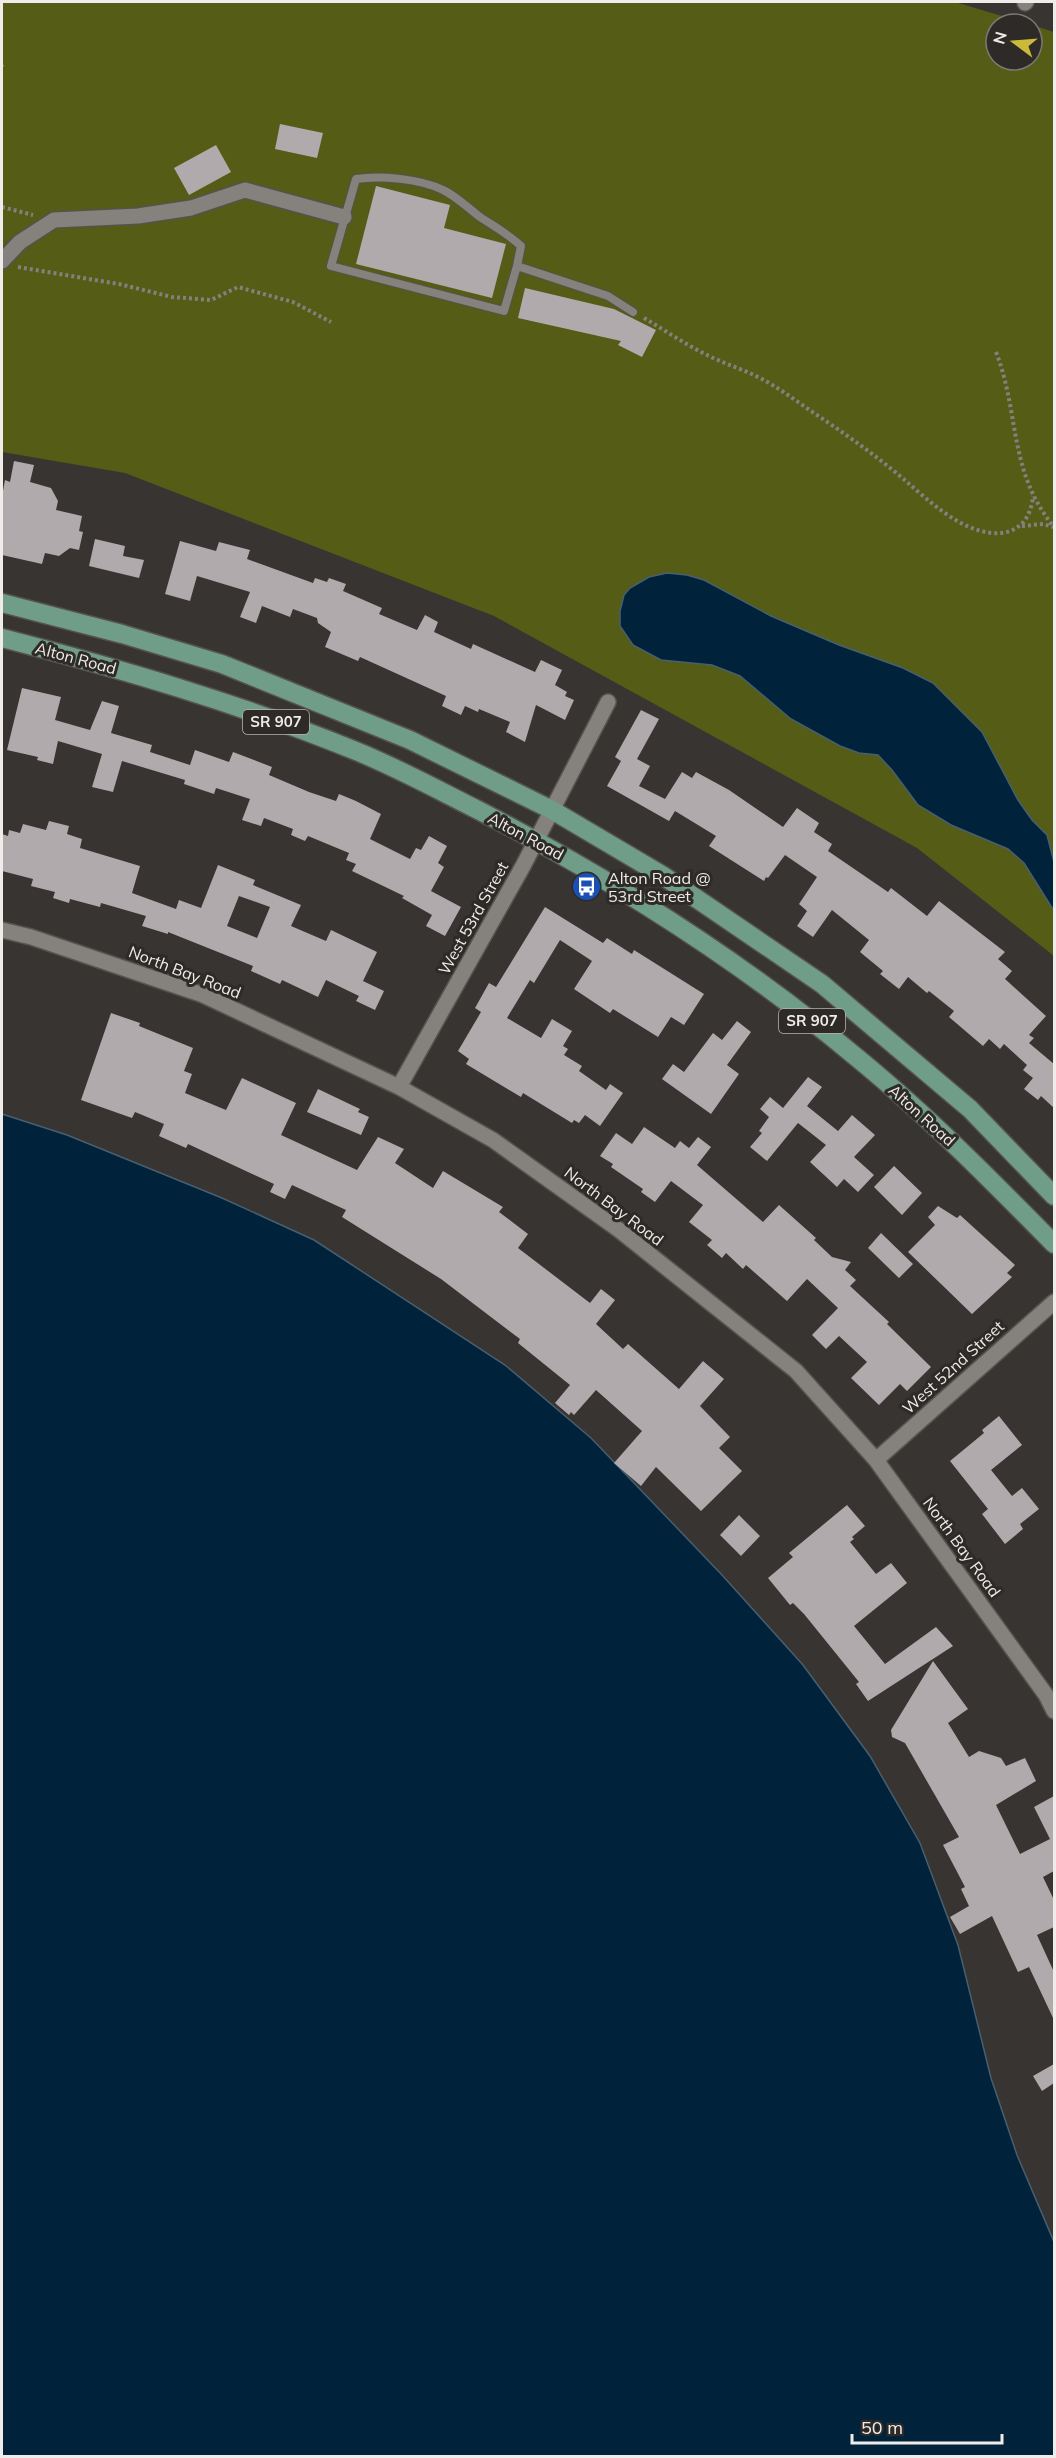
<svg xmlns="http://www.w3.org/2000/svg" width="1056" height="2458" viewBox="0 0 1056 2458" font-family="Mulish,sans-serif">
<style>
.green{fill:#545c16}
.water{fill:#00233b;stroke:#485f70;stroke-width:1.5}
.building{fill:#b0aaad;fill-rule:evenodd}
.lines{fill:none;stroke-linecap:round;stroke-linejoin:round}
.lane-casing{stroke:#56524f;stroke-width:10}
.street-casing{stroke:#56524f;stroke-width:18}
.primary-casing{stroke:#56524f;stroke-width:21}
.path{stroke:#84807d;stroke-width:4;stroke-dasharray:3 3;stroke-linecap:butt}
.lane{stroke:#85817c;stroke-width:8}
.street{stroke:#85817c;stroke-width:15}
.primary{stroke:#6f9d87;stroke-width:18}
.labels{text-anchor:middle;stroke-width:6;stroke-linejoin:round;paint-order:stroke}
.shield{fill:#2e2a27;stroke:#b5b2b0;stroke-width:1.5}
.shield-label{font-size:15px;font-weight:bold;fill:#efecea}
.street-label{font-size:16px;fill:#efecea;stroke:#2e2a27}
.poi-label{font-size:16px;fill:#efecea;stroke:#2e2a27;text-anchor:start}
</style>
<rect width="100%" height="100%" fill="#383431"/>
<path class="green" d="M2,2H955L1029,24H996V60H1032V25L1054,32V956L917,848L494,616L125,473L2,452Z"/>
<path class="water" d="M667,573L687,575L704,580L771,616L839,645L903,668L933,683L982,732L1018,800L1032,820L1047,835L1054,862V911L1024,863L1008,849L951,825L918,805L892,770L878,755L859,753L840,746L791,719L740,676L712,665L661,660L633,645L620,626V611L624,595L630,588L649,577Z
M2,1114L67,1135L222,1198L314,1240L505,1365L591,1438L722,1575L803,1665L870,1756L920,1843L958,1945L991,2078L1017,2155L1054,2242V2456H2Z"/>
<path class="building" d="M280,124L323,133L317,158L275,149Z
M216,145L231,172L189,195L174,168Z
M376,186L450,205L444,228L506,244L492,298L356,264Z
M525,288L614,309L656,330L642,357L618,345L621,341L518,318Z
M14,461L34,465L30,482L51,488L58,501L56,510L82,516L79,531L83,532L79,550L70,548L59,556L45,553L42,564L2,555V496L5,480L10,482Z
M95,539L125,546L123,556L144,560L139,578L89,566Z
M180,541L216,551L219,542L250,550L247,559L313,583L315,578L327,582L329,578L346,584L343,591L382,608L379,614L417,630L425,615L438,622L434,632L471,649L473,644L535,672L541,660L562,670L555,685L567,692L565,696L574,700L565,720L536,705L525,742L506,732L510,722L479,709L478,712L465,706L461,715L442,706L446,696L360,657L358,661L325,647L331,632L318,623L317,618L293,609L290,617L262,606L256,623L240,617L250,592L197,576L190,601L165,594Z
M22,688L61,697L55,720L90,730L102,701L119,706L111,733L152,745L150,752L190,765L195,750L229,762L233,752L272,767L269,775L309,792L336,801L339,794L356,801L381,814L370,839L410,859L416,848L421,850L429,836L447,846L438,863L444,867L431,891L461,907L445,936L426,926L432,915L402,898L404,896L352,871L356,864L346,860L349,853L308,836L305,841L291,835L293,829L264,818L261,826L242,820L250,799L216,788L214,794L184,784L185,780L122,761L113,792L92,787L102,754L58,741L53,764L37,760L38,757L7,750Z
M641,710L659,719L637,759L650,766L639,786L665,799L682,772L692,778L696,772L729,790L783,827L797,808L819,823L814,832L832,844L828,851L888,892L891,888L927,916L939,901L1005,952L998,959L1012,971L1005,979L1046,1016L1029,1035L1034,1038L1029,1043L1054,1064V1108L1041,1096L1038,1100L1024,1089L1033,1078L1023,1070L1027,1065L1004,1044L1000,1049L989,1039L983,1046L949,1017L954,1011L929,991L927,993L908,977L899,989L880,974L883,971L860,952L869,940L832,910L813,937L797,926L807,911L799,904L817,877L785,855L768,878L766,877L764,881L709,846L716,836L675,811L669,821L607,786L621,761L615,757Z
M49,821L69,826L67,834L82,839L80,848L140,866L132,893L176,909L179,900L201,908L218,865L255,880L253,885L301,905L291,926L326,941L331,930L377,952L363,981L384,991L375,1010L356,1001L359,996L326,980L318,997L282,980L280,984L251,971L253,966L168,932V934L142,926L146,916L101,903L100,907L70,899L69,903L53,898L55,892L31,886L33,879L2,871V834L8,836L9,830L20,833L23,824L46,830ZM239,896L270,907L257,938L227,926Z
M545,907L603,943L607,938L632,954L634,950L704,994L684,1025L671,1017L658,1037L613,1009L610,1013L574,989L592,961L560,940L534,983L530,980L507,1018L541,1038L552,1019L572,1031L563,1046L568,1049L564,1055L582,1066L579,1071L606,1090L610,1084L623,1093L600,1126L585,1115L579,1123L574,1120L572,1123L523,1093L521,1097L466,1064L469,1059L458,1051L481,1012L475,1008L489,983L496,987Z
M111,1013L140,1023L139,1026L193,1048L184,1071L192,1074L185,1093L226,1110L242,1078L296,1103L281,1135L357,1170L378,1137L404,1149L395,1163L433,1188L443,1171L503,1207L499,1212L528,1234L518,1248L590,1303L601,1289L615,1300L596,1324L623,1349L628,1344L679,1389L703,1361L724,1379L700,1406L730,1437L719,1448L742,1471L701,1511L656,1467L641,1486L614,1463L642,1431L596,1390L574,1415L571,1412L569,1415L555,1403L570,1385L518,1343L520,1339L441,1279L342,1217L346,1210L292,1185L285,1199L270,1192L274,1184L188,1144L186,1148L159,1136L164,1124L135,1112L132,1118L81,1100Z
M737,1021L751,1032L727,1065L739,1074L711,1114L662,1079L673,1064L684,1072L713,1033L722,1040Z
M808,1077L822,1087L807,1106L838,1131L852,1115L875,1135L854,1157L874,1175L858,1192L844,1179L837,1187L810,1162L826,1145L798,1123L767,1161L750,1147L762,1133L759,1131L769,1117L760,1109L770,1097L783,1108Z
M318,1089L360,1109L358,1112L369,1117L361,1135L307,1112Z
M644,1127L675,1148L680,1141L689,1148L698,1137L711,1147L697,1165L763,1222L779,1205L816,1238L814,1240L832,1257L851,1262L845,1270L856,1280L850,1286L889,1322L887,1324L931,1367L907,1391L900,1384L879,1405L851,1378L867,1362L839,1336L826,1349L812,1335L838,1308L807,1279L787,1301L746,1265L743,1269L726,1253L722,1258L707,1245L712,1240L689,1222L703,1205L671,1181L655,1202L641,1192L643,1189L611,1167L613,1164L600,1156L616,1133L632,1144Z
M894,1166L922,1193L902,1215L874,1187Z
M938,1206L957,1218L960,1215L1015,1265L1007,1273L1012,1277L972,1314L908,1252L935,1225L928,1217Z
M881,1233L913,1264L899,1278L868,1248Z
M999,1416L1022,1445L991,1470L1012,1496L1022,1488L1039,1509L1020,1524L1023,1529L1005,1544L982,1514L988,1509L950,1461L984,1433L982,1430Z
M847,1505L865,1526L852,1537L854,1539L850,1542L876,1574L891,1563L907,1583L854,1626L885,1664L936,1627L953,1646L868,1701L856,1684L859,1682L804,1614L793,1603L790,1605L768,1578L793,1557L789,1553Z
M739,1515L760,1536L741,1556L720,1535Z
M933,1661L968,1709L948,1723L969,1757L979,1751L1001,1758L1006,1766L1025,1758L1036,1781L996,1805L1020,1854L1050,1839L1034,1807L1054,1796V1871L1043,1877L1054,1900V1927L1037,1935L1054,1972V2020L1029,1967L1018,1972L992,1916L960,1934L950,1917L969,1906L961,1889L965,1887L943,1845L959,1837L905,1743L892,1737L891,1730Z
M1054,2064V2083L1042,2091L1033,2076Z"/>
<g class="lines">
<defs>
<path id="lane" d="M517,266L521,246C508,234 495,227 480,217C468,208 456,196 443,190C421,179 380,175 356,179L331,266L504,311L517,266L608,296L633,312"/>
<path id="street" d="M1025,3L1026,2
M2,261L20,242L54,220L138,216L191,208L245,190L344,217
M2,930L31,937L203,995L399,1087L493,1140L619,1230L796,1371L876,1460L1046,1695L1054,1711
M399,1087L523,866L608,702
M876,1460L1054,1302"/>
<path id="primary" d="M2,603L122,634L222,664L410,740L552,810L662,875L822,984L970,1109L1054,1196
M2,638C121,669 241,704 356,751C398,768 438,790 478,810C614,880 744,963 861,1061C930,1118 992,1181 1054,1244"/>
</defs>
<use href="#lane" class="lane-casing"/>
<use href="#street" class="street-casing"/>
<use href="#primary" class="primary-casing"/>
<path class="path" d="M2,66L3,67
M2,207L33,215
M18,267L119,284L172,297L211,300L238,287L293,302L331,322
M644,318C666,331 688,346 711,357C728,365 745,370 762,379C779,388 795,400 811,411C844,433 877,456 907,482C930,502 960,530 992,533C1017,535 1031,520 1033,496
M996,352C1020,414 1008,471 1054,527
M1022,526L1043,524L1053,527"/>
<use href="#lane" class="lane"/>
<use href="#street" class="street"/>
<use href="#primary" class="primary"/>
</g>
<defs>
<symbol id="bus-disc" viewBox="-11 -11 22 22"><circle r="9.5" fill="#1a4fb4" stroke="#2e2a27"/><path d="M-5-6H5V4H4V6H2V4H-2V6H-4V4H-5ZM-3.5-4V0h7V-4ZM-3.5 1.2v1.5H-2V1.2ZM2 1.2v1.5H3.5V1.2Z" fill="#fff"/></symbol>
</defs>
<g fill-rule="evenodd">
<use href="#bus-disc" x="570" y="870" width="33" height="33"/>
</g>
<g class="labels">
<g class="shield">
<rect x="243" y="710" width="66" height="24" rx="4.5"/>
<rect x="779" y="1009" width="66" height="24" rx="4.5"/>
</g>
<g class="shield-label">
<text x="276" y="727">SR 907</text>
<text x="812" y="1026">SR 907</text>
</g>
<g class="street-label">
<text transform="translate(76 658) rotate(15)" y="6">Alton Road</text>
<text transform="translate(526 836) rotate(28)" y="6">Alton Road</text>
<text transform="translate(473 918) rotate(-61)" y="6">West 53rd Street</text>
<text transform="translate(185 972) rotate(21)" y="6">North Bay Road</text>
<text transform="translate(922 1115) rotate(42)" y="6">Alton Road</text>
<text transform="translate(614 1206) rotate(37)" y="6">North Bay Road</text>
<text transform="translate(953 1367) rotate(-42)" y="6">West 52nd Street</text>
<text transform="translate(962 1547) rotate(54)" y="6">North Bay Road</text>
</g>
<g class="poi-label">
<text x="608" y="884">Alton Road @<tspan x="608" dy="18">53rd Street</tspan></text>
</g>
</g>
<rect width="1056" height="2458" fill="none" stroke="#efecea" stroke-width="6"/>
<g transform="translate(1014 42) rotate(286)"><circle r="28" fill="#2e2a27" stroke="#7b7875" stroke-width="1.5"/>
<path d="M0-4.5L10 22L0 15L-10 22Z" fill="#cbb939"/>
<text y="-9" font-size="16" font-weight="bold" text-anchor="middle" fill="#efecea">N</text>
</g>
<path d="M852 2434v9h150v-9" fill="none" stroke="#efecea" stroke-width="3"/>
<text x="861" y="2434" font-size="18" fill="#efecea" stroke="#2e2a27" stroke-width="4.5" paint-order="stroke">50 m</text>
</svg>
